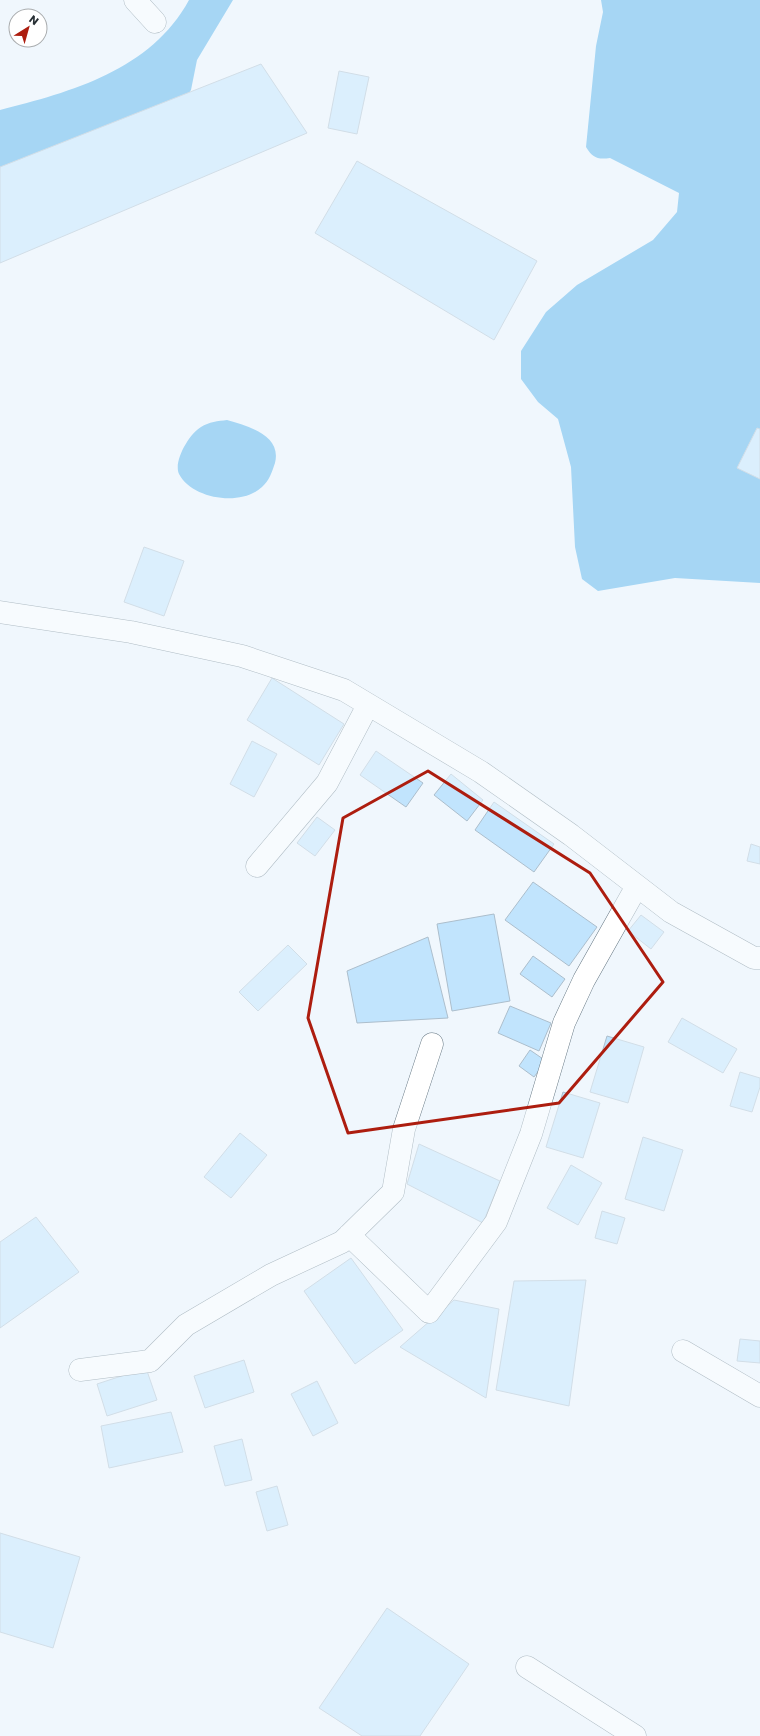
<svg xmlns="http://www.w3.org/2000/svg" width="760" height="1736" viewBox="0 0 760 1736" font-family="Poppins,sans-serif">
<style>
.water{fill:#4cade9}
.building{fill:#c1e4fd;stroke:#acbecc}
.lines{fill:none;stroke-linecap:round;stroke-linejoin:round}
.minor-casing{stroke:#637581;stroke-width:23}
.minor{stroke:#fff;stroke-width:22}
.marked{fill:none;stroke:#ad1d0f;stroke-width:3;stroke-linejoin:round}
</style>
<rect width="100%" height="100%" fill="#f0f7fd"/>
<path class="water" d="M189,0H233L197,60L191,90L171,121L0,191V110C71,92 151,70 189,0Z
M601,0H760V583L675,578L598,591L582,579L575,547L571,467L558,419L538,402L521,379V351L546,312L577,285L653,240L677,212L679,193L610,158C597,160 592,157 586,147L596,46L603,12Z
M227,420C248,426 282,435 275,463C272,472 269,481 262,487C241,507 192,499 179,474C173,461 190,433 201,427C209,422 218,421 227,420Z"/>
<path class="building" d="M261,64L307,133L0,263V167Z
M339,71L369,77L357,134L328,128Z
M357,161L537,261L494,340L315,233Z
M757,428L760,429V479L737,468Z
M144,547L184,561L164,616L124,602Z
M272,678L344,724L319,765L247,720Z
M252,741L277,754L254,797L230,784Z
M376,751L423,783L406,807L360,775Z
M451,774L483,800L467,821L434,795Z
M494,802L554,844L534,872L475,830Z
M317,817L335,830L315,856L297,843Z
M751,844L760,847V864L747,861Z
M533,882L597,927L569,966L505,920Z
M494,914L510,1001L452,1011L437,924Z
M641,915L664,932L651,949L628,931Z
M428,937L448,1018L357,1023L347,971Z
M288,945L307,964L258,1011L239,992Z
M533,956L565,979L552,997L520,974Z
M510,1006L551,1023L539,1051L498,1033Z
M682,1018L737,1049L723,1073L668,1042Z
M607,1036L644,1047L628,1103L590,1092Z
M530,1050L546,1061L534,1077L519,1066Z
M740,1072L760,1078V1087L752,1112L730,1106Z
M563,1092L600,1103L583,1158L546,1147Z
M240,1133L267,1155L231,1198L204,1177Z
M643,1137L683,1150L664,1211L625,1199Z
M419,1144L500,1181L483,1223L407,1184Z
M571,1165L602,1183L578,1225L547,1208Z
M602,1211L625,1218L617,1244L595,1238Z
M36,1217L79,1272L0,1328V1242Z
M351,1258L403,1330L355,1364L304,1291Z
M586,1280L569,1406L496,1390L514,1281Z
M454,1300L499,1309L486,1398L400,1347Z
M740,1339L760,1341V1363L737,1361Z
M244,1360L254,1392L205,1408L194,1376Z
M146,1368L157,1400L107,1416L97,1384Z
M317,1381L338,1423L313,1436L291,1394Z
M171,1412L183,1452L109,1468L101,1426Z
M242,1439L252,1480L225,1486L214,1446Z
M277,1486L288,1525L267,1531L256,1492Z
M0,1533L80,1557L53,1648L0,1632Z
M387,1608L469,1664L420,1736H362L319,1708Z"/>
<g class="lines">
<defs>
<path id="minor" d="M135,0L155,22
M0,612L131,632L242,656L344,690L481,772L571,835L671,912L754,958H760
M257,866L327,783L368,705
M349,1235L429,1312L496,1222L531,1134L564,1023L584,980L637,886
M683,1351L760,1396
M80,1370L150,1361L186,1325L271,1275L342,1242L393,1192L404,1129L432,1044
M527,1667L635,1736"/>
</defs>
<use href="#minor" class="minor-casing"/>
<use href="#minor" class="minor"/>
</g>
<path d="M0 0H760V1736H0ZM428,771L590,873L663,982L559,1103L348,1133L308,1018L343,818Z" fill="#f0f7fd" fill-opacity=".55" fill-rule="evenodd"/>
<path class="marked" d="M428,771L590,873L663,982L559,1103L348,1133L308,1018L343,818Z"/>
<g transform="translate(28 28) rotate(37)"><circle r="19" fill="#ffffff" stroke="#a9acae"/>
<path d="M0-3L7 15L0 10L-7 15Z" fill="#ad1d0f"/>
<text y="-6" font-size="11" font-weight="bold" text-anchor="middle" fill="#272f34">N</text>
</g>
</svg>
